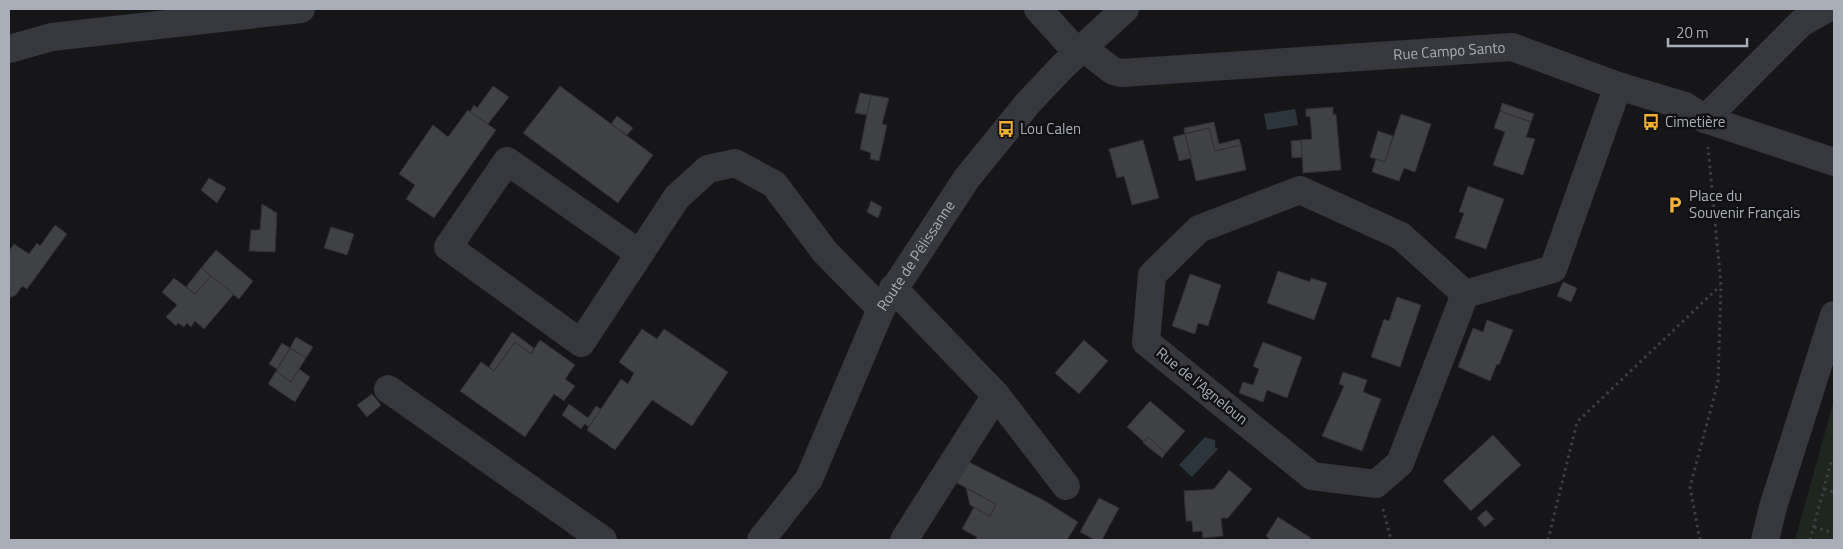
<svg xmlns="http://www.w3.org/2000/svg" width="1843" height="549" font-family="'Titillium Web',sans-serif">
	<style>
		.green { fill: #1e261f }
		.water { fill: #2c353c }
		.building { fill: #404145; stroke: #303034 }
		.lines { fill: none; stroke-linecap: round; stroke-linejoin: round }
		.path { stroke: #3d3f44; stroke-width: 3; stroke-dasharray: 2.5 4; stroke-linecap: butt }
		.minor { stroke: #37383d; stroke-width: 28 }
		.labels { text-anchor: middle; stroke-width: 5; stroke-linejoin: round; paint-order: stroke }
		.street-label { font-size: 15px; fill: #a8adb8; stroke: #111113 }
		.poi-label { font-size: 15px; fill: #a8adb8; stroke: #111113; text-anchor: start }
	</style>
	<rect width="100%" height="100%" fill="#161618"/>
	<polygon class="green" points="1834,400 1834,540 1795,540"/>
	<g class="water">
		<polygon points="1295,109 1298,125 1267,130 1264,114"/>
		<polygon points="1205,437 1215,440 1215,447 1218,449 1192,477 1179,465"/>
	</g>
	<g class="building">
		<polygon points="493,86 509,97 488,124 470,112 474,105 477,108"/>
		<polygon points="560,86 653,155 618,203 523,133"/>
		<polygon points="860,93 871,95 867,115 855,113"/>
		<polygon points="871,95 889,98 882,124 887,125 879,161 870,159 871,153 860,149"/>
		<polygon points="1502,103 1534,114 1531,122 1500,111"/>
		<polygon points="1333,107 1333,115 1336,114 1341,170 1303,173 1301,140 1312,139 1310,116 1306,117 1306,109"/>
		<polygon points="468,110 496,130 434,218 406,199 415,185 399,174 433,125 448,137"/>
		<polygon points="1500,111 1531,122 1526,137 1535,139 1523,175 1493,165 1505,132 1494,128"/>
		<polygon points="1401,114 1431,124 1415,172 1404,168 1399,181 1372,172 1376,159 1385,162"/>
		<polygon points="617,116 633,128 627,135 611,124"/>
		<polygon points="1214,122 1219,144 1239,139 1241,145 1215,151 1209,128 1185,134 1184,128"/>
		<polygon points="1209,128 1215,151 1241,145 1246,170 1196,181 1185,134"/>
		<polygon points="1378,131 1393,136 1385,162 1370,157"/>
		<polygon points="1185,134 1191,158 1179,161 1173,137"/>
		<polygon points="1143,140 1159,198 1132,205 1124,176 1117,178 1109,149"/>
		<polygon points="1301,140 1302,157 1292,158 1291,141"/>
		<polygon points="209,178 226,188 217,203 201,190"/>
		<polygon points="1468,186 1504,199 1486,249 1455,238 1464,213 1459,212"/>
		<polygon points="871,201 882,207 878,218 867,212"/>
		<polygon points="262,204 277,213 275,252 249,251 251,230 260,230"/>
		<polygon points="55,225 67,234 27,289 22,286 16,295 9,298 9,251 14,244 29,254 37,243 40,246"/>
		<polygon points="331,227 354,234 347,255 324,248"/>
		<polygon points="216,250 253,281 239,299 201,268"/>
		<polygon points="201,268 211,276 195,294 186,287"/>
		<polygon points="1278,271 1310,282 1311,278 1327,283 1314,320 1267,303"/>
		<polygon points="1190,274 1221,285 1208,326 1198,323 1195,334 1172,326"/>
		<polygon points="211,276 234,294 204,329 195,321 191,327 187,323 184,327 178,323 176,326 166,317 177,305 162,292 174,278 195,294"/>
		<polygon points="1563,282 1577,288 1571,302 1557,296"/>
		<polygon points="1397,297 1421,305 1400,367 1371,357 1384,319 1389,321"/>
		<polygon points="1487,320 1513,330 1499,365 1497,364 1490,381 1458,367 1473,328 1483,332"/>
		<polygon points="642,329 657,339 664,329 728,372 692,426 652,400 615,450 587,430 621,379 628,384 634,373 619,362"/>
		<polygon points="512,332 534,348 531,354 515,342 494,371 489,367"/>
		<polygon points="296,337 313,347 306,358 290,348"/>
		<polygon points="540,340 575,365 565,379 575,386 564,401 554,394 525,437 460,391 481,362 494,371 515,342 531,354"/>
		<polygon points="1084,340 1108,361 1079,394 1055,373"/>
		<polygon points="1263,342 1302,357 1287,398 1267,390 1263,402 1239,393 1243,382 1253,385 1259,369 1253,366"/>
		<polygon points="282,343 290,348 277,369 269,364"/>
		<polygon points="290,348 306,358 291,382 276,371"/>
		<polygon points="299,369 310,377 295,402 268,384 276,371 291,382"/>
		<polygon points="1343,372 1367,380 1363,392 1381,399 1362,451 1322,436 1344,386 1339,384"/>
		<polygon points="372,394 381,405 367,417 357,405"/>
		<polygon points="1150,401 1185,431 1166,453 1148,437 1144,442 1127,427"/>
		<polygon points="569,404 588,418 596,406 601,409 589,427 585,424 581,429 562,415"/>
		<polygon points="1493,435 1521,465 1471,511 1443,481"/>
		<polygon points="1148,437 1166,453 1162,458 1143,443"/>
		<polygon points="969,462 1045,501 1078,522 1067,540 975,540 977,537 962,529 974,507 990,516 996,504 957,483"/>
		<polygon points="1229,470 1252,489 1228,518 1221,518 1223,536 1203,538 1202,531 1193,532 1192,521 1186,521 1184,491 1214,489"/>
		<polygon points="966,488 996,504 990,516 970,505"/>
		<polygon points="1099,498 1119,508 1102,540 1095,540 1080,532"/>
		<polygon points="1486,510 1494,519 1485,527 1477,518"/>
		<polygon points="1278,517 1311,538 1309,540 1268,540 1269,538 1266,536"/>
	</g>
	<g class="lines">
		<g class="path">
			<polyline points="1824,489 1834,492"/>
			<polyline points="1383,509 1391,540"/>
			<polyline points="1814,527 1834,533"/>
			<polyline points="1548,540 1577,422 1720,286"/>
			<polyline points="1700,540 1690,487 1718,382 1721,285 1708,147"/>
			<polyline points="1810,540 1831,462 1834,462"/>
		</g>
		<g class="minor">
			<polyline points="1038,9 1078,53"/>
			<path id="s1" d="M1083,48L1113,71L1121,73L1512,47L1618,86L1685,106L1705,119L1801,23L1826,9"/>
			<polyline points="9,49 52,37 301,9"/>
			<polyline points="1705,119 1834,162"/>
			<polygon points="1300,190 1401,236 1465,294 1400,463 1376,484 1312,476 1146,342 1152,275 1199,229"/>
			<polyline points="640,254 507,161 448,247 581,343 677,197 708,169 735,163 774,184 825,252 881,309"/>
			<polyline points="893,288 996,395 904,540"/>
			<polyline points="1465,294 1553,269 1618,86"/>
			<polyline points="388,389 603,540"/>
			<polyline points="996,395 1066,486"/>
			<path id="s2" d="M761,540L809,479L881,309L967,178L1028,103L1063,66L1125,9"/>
			<polyline points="1765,540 1773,507 1834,315"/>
		</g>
	</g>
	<defs>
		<g id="bus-bare" transform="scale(1.35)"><path d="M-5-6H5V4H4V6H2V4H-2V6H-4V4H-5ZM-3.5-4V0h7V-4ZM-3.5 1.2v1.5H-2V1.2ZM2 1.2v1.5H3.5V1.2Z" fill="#f2b134" stroke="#111113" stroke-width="2.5" paint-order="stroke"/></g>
		<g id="parking-bare" transform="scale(1.35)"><path d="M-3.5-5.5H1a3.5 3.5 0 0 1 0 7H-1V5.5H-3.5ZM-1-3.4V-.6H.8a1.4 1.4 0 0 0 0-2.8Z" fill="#f2b134" stroke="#111113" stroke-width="2.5" paint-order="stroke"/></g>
	</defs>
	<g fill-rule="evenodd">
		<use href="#bus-bare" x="1651" y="122"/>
		<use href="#bus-bare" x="1006" y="129"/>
		<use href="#parking-bare" x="1675" y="205"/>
	</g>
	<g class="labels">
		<g class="street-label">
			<text dy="5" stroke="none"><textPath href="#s1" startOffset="375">Rue Campo Santo</textPath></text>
			<text dy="5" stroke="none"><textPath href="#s2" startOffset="326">Route de Pélissanne</textPath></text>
			<text transform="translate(1202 386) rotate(39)" y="5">Rue de l'Agneloun</text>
		</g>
		<g class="poi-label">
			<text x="1665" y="127">Cimetière</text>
			<text x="1020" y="134">Lou Calen</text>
			<text x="1689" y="201">Place du<tspan x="1689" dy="17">Souvenir Français</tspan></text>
		</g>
	</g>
	<rect width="1843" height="549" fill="none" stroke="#a8adb8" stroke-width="20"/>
	<path d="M1668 38v8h79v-8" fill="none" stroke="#a8adb8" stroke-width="2.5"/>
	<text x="1676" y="38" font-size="15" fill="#a8adb8" stroke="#111113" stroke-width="4" paint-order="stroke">20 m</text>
</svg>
